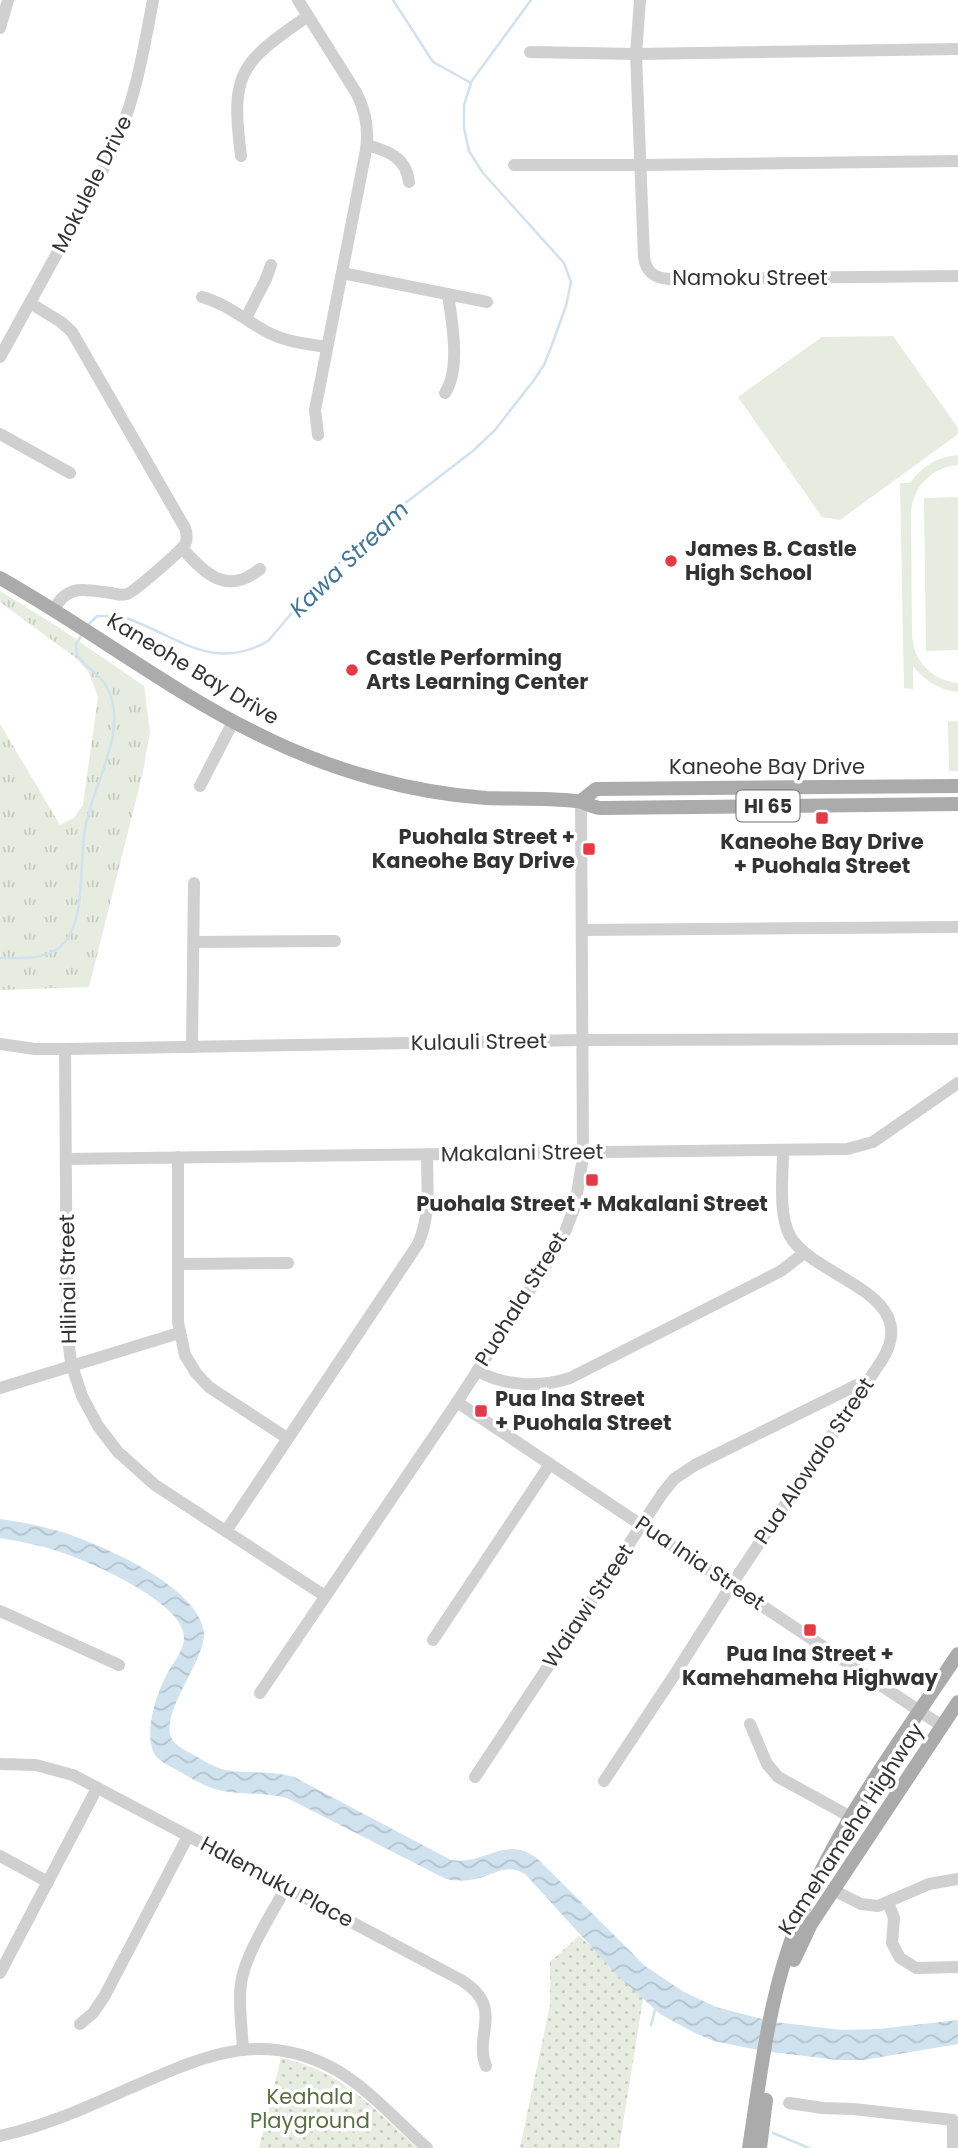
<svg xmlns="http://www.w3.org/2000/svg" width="958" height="2148" font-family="Poppins,sans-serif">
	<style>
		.grass { fill: url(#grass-tufts) }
		.park { fill: url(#park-dots) }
		.garden { fill: #e6ecdf }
		.water { fill: url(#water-waves) }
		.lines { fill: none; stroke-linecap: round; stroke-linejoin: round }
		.stream { stroke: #cfe2ee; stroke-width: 2.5 }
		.minor { stroke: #d0d0d0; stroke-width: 12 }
		.major { stroke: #ababab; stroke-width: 14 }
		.poi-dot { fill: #e63946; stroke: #fff; stroke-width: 2.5 }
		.labels { text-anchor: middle; stroke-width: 7; stroke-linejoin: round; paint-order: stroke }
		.shield { fill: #fff; stroke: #707070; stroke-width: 2 }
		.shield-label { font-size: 19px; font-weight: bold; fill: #333 }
		.street-label { font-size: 21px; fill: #333; stroke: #fff }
		.poi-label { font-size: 21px; font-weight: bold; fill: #333; stroke: #fff; text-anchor: start }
		.park-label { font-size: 21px; fill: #56703f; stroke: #fff }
		.water-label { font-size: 23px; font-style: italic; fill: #3f7597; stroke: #fff }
	</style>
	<defs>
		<pattern id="grass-tufts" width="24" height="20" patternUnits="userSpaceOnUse" patternTransform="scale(1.75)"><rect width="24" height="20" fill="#e6ecdf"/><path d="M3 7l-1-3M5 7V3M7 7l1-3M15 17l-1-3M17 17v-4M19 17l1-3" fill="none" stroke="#c6cbc0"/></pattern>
		<pattern id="park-dots" width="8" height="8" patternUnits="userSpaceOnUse" patternTransform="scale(1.75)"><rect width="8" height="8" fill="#e6ecdf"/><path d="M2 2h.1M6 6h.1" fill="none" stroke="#c6cbc0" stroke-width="1.8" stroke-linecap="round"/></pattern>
		<pattern id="water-waves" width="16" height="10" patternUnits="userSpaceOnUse" patternTransform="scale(1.75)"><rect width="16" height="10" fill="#cfe2ee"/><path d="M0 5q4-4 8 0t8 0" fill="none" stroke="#b2c2cd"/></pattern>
	</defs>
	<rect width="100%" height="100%" fill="#fff"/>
	<polygon class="grass" points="0,591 58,627 144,686 150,732 143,772 89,987 0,990 0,724 60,825 74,818 83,805 98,697 89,673 76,658 0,602"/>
	<g class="park">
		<polygon points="579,1936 644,1993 619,2148 520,2148 550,2005 550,1962"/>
		<path d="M281,2058C339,2069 376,2110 417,2148H259Z"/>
	</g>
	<g class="garden">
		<polygon points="893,336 958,428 958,434 840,520 822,517 738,397 822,337"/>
		<path d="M958,455V465C932,467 914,486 911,511L912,634C913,661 931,680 958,683V692C939,690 925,681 913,666V689L904,688L900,483H910C922,466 937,457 958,455Z"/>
		<polygon points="958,497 958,650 926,651 924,498"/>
		<polygon points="948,721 958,721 958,771 949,771"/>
	</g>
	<path class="water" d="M0,1519C21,1522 42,1526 62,1532C102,1545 200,1587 204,1633C206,1661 154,1719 174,1742C179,1747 186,1751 192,1754C203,1760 213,1767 225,1770C248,1774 271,1770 294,1777L451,1860C486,1866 506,1832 540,1861L645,1966L684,1992L716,2007L774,2022L842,2030L879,2029L958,2020V2044L863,2060H838L763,2051L714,2041L695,2033L660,2014L617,1975L526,1875C508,1862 495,1874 476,1879C466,1881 456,1881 446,1879L287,1798C266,1792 244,1795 223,1791C206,1788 191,1778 175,1769C168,1765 158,1761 154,1753C144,1733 156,1695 166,1676C172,1664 184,1651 184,1638C186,1603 87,1560 57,1551C39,1545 19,1541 0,1538Z"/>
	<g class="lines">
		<g class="stream">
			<polyline points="471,82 531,0"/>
			<path d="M88,625L97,616C108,616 119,615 129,619C179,638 215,672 268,641L308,594L351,551L395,511L474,450L495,430L534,380L544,365L550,350L566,306L571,282L564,263L483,173L469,151L464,128V105L471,83L433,62L393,0"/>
			<path d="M0,958C23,958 48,961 65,942C86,918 79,861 85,829C91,791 121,743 113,705C107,674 92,676 77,655L76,644L83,633"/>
			<polyline points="651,2025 656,2006"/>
			<polyline points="773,2133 809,2148"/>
		</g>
		<g class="minor">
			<path d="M298,0L357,94C366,112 369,130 366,150L315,410L318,435"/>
			<path d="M640,0L636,54L644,257C646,272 654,278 669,279L958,276"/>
			<polyline points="0,28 8,0"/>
			<polyline points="530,52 636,54 958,49"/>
			<path d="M367,145C388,151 406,157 409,182"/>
			<path d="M241,156C230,72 240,63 308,16"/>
			<polyline points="514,165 640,165 958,161"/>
			<polyline points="342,273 487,302"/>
			<path d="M202,297C228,304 246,321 269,333C287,342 308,344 327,347"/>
			<path d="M30,303L61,322L72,332L185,528C187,534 188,539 185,544C182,550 134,592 127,594C122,596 116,594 111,593C85,590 69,583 54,609"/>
			<polyline points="246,318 266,279 271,265"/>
			<path d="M0,357L110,157C134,106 143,55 153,0"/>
			<path d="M445,393C461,369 452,322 448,294"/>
			<polyline points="0,434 70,473"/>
			<path d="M182,548C205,574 227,596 260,569"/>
			<polyline points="200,786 233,722"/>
			<polyline points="582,930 958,927"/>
			<polyline points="194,942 335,941"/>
			<polyline points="0,1044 35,1049 65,1049 586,1040 958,1039"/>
			<polyline points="192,1047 194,883"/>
			<polyline points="65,1049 67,1329 71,1363 82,1396 98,1426 118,1452 155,1485 325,1596"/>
			<polyline points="178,1157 178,1322 185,1355 196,1373 209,1387 287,1438"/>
			<polyline points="66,1159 847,1149 873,1142 958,1083"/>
			<polyline points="178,1264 288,1263"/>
			<path d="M477,1371C505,1386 539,1388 570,1378L781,1271L804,1253"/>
			<polyline points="0,1388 179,1333"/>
			<polyline points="457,1402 942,1726"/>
			<path d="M226,1531L418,1244C431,1215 427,1185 427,1154"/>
			<polyline points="0,1611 119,1665"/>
			<polyline points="433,1640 550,1464"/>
			<polyline points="260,1693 457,1402 552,1256 565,1232 575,1206 583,1157 581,801"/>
			<polyline points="750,1724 767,1764 778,1777 851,1817"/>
			<path d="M0,1764L36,1765L73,1775L461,1980C506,2008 473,2034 486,2066"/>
			<polyline points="475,1777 662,1494 674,1479 695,1465 869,1379"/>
			<path d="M604,1781L675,1674L732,1584L882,1360C924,1293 813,1278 790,1236C778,1214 783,1175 783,1150"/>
			<polyline points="0,1856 48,1882"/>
			<polyline points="833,1890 861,1904 878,1906 929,1884 958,1879"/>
			<polyline points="888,1902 894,1918 892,1943 900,1958 916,1968 958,1967"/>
			<polyline points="0,1973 97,1788"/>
			<polyline points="80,2024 93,2013 104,1997 188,1836"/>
			<path d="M243,2050C242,2028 238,2004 241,1983C245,1954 272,1914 286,1887"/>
			<polyline points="789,2103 823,2108 853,2109 953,2120 953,2148"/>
			<path d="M0,2136C46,2126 87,2107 130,2088C202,2057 262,2027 338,2071C371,2091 398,2122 427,2148"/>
		</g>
		<g class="major">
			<path d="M0,578C91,629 173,694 268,739C335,771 412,793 486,798C516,799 547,798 576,801C585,801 592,808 601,808L958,804"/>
			<polyline points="581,801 596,789 958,786"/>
			<polyline points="794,1960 811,1924 958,1702"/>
			<path d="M749,2148C760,2080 767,2010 790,1944C827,1838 896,1747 958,1654"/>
			<polyline points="760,2148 766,2100"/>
		</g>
	</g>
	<g class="poi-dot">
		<circle cx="671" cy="561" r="7"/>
		<circle cx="352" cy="670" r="7"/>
		<rect x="815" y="811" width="14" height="14" rx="3.5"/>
		<rect x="582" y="842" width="14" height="14" rx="3.5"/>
		<rect x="585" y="1173" width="14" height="14" rx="3.5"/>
		<rect x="474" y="1404" width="14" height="14" rx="3.5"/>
		<rect x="803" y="1623" width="14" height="14" rx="3.5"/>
	</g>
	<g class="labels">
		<rect class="shield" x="736.5" y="790.5" width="63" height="31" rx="5"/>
		<g class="shield-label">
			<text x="768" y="813">HI 65</text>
		</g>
		<g class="street-label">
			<text transform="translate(92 184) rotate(-63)" y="7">Mokulele Drive</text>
			<text x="750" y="285">Namoku Street</text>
			<text transform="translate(193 669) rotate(31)" y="7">Kaneohe Bay Drive</text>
			<text x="767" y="774">Kaneohe Bay Drive</text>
			<text transform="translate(479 1042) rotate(-1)" y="7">Kulauli Street</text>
			<text transform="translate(522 1153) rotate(-1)" y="7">Makalani Street</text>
			<text transform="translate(68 1279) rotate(-91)" y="7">Hilinai Street</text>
			<text transform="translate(521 1299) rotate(-58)" y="7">Puohala Street</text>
			<text transform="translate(814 1461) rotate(-56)" y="7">Pua Alowalo Street</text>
			<text transform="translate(700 1563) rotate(34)" y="7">Pua Inia Street</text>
			<text transform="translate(588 1606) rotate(-56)" y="7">Waiawi Street</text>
			<text transform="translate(851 1829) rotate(-57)" y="7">Kamehameha Highway</text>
			<text transform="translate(277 1882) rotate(28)" y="7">Halemuku Place</text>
		</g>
		<g class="poi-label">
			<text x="685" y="556">James B. Castle<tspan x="685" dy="24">High School</tspan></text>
			<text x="366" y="665">Castle Performing<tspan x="366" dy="24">Arts Learning Center</tspan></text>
			<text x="575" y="844" text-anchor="end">Puohala Street +<tspan x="575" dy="24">Kaneohe Bay Drive</tspan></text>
			<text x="822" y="849" text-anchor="middle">Kaneohe Bay Drive<tspan x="822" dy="24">+ Puohala Street</tspan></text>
			<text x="592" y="1211" text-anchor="middle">Puohala Street + Makalani Street</text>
			<text x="495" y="1406">Pua Ina Street<tspan x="495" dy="24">+ Puohala Street</tspan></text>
			<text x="810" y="1661" text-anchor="middle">Pua Ina Street +<tspan x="810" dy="24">Kamehameha Highway</tspan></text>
		</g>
		<g class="park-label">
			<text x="310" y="2104">Keahala<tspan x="310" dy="24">Playground</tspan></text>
		</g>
		<g class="water-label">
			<text transform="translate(349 559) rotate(-44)" y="8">Kawa Stream</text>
		</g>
	</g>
</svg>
